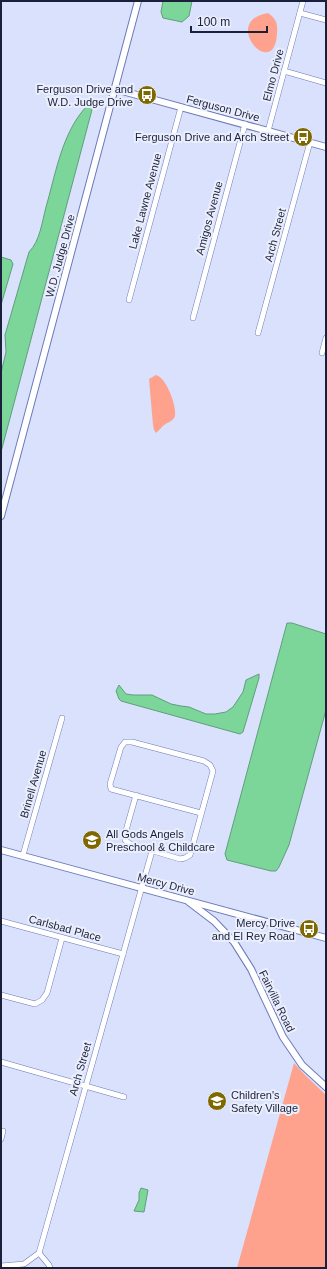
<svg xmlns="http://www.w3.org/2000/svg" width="327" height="1269" font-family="Helvetica,sans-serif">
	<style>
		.green { fill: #fea28e }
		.water { fill: #7cd599; stroke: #5f9f7c }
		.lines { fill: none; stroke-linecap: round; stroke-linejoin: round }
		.minor-casing { stroke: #6b7ab9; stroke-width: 6 }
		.tertiary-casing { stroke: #6b7ab9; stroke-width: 8 }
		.minor { stroke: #fff; stroke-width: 5 }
		.tertiary { stroke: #fff; stroke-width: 6 }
		.labels { text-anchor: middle; stroke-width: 4; stroke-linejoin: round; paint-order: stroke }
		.street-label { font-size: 11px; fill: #1b203a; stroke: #ebeffd }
		.poi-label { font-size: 11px; fill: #1b203a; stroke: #ebeffd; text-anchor: end }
	</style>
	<rect width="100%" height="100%" fill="#d9e1fd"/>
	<g class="green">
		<path d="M268,13C276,19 278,23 277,33C275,83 219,21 268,13Z"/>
		<path d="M156,375C166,377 177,406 175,416C173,422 167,422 163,426C161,428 159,430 156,433L154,430L153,425L149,379Z"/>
		<polygon points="294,1063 305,1075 326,1095 326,1268 237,1268"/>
	</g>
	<g class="water">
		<polygon points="163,1 192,1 189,16 182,22 163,18 161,12"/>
		<path d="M91,101L93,106L1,452V373L6,352L5,335L29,252C40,241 42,222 46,207C55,176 61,139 81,113C84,109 88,105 91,101Z"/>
		<polygon points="1,257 11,260 13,264 1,305"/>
		<polygon points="287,623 292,623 326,634 326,710 289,845 279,867 276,871 271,871 227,860 225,854"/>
		<polygon points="259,674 259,678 243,732 240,734 121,701 119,699 116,691 119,685 126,694 133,695 152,695 171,704 181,706 189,707 206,714 215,714 226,712 233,707 243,692 246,680"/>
		<polygon points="141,1188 148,1190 144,1212 134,1211 139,1200 139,1193"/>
	</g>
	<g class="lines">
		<g class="minor-casing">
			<g id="minor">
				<polyline points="300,13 326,20"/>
				<polyline points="284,71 326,83"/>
				<polyline points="268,131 303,1"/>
				<polyline points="129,300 181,107"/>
				<polyline points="193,318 245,124"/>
				<polyline points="258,333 310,142"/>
				<polyline points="322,353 326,338"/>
				<polyline points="136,795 125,834 125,840 130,844 180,859 185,858 190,855 213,771 210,765 204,761 132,742 125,742 121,747 110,784 111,789 201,813"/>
				<polyline points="23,855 62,718"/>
				<polyline points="1,921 123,954"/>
				<polyline points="1,995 35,1004 42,1000 47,993 62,938"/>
				<polyline points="1,1062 124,1097"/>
				<polyline points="1,1139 3,1131"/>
				<polyline points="39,1253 49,1265 50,1268"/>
				<polyline points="1,1266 24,1264 39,1253 152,851"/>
			</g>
		</g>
		<g class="tertiary-casing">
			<g id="tertiary">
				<polyline points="115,89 326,147"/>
				<polyline points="1,516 138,1"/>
				<polyline points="1,850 326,938"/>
				<polyline points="189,902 214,921 234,942 251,969 283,1037 302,1065 326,1087"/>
			</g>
		</g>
		<use href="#minor" class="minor"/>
		<use href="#tertiary" class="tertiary"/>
	</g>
	<defs>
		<g id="bus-disc" transform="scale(1)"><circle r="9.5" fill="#7f6800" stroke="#ebeffd"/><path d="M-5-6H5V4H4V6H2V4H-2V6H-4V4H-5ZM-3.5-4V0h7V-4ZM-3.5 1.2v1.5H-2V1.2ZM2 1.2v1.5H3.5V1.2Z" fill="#fff"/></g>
		<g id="school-disc" transform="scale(1)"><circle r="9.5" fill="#7f6800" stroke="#ebeffd"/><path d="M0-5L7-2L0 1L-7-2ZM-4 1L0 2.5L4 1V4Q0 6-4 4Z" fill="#fff"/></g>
	</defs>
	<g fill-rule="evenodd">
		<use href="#bus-disc" x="147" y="95"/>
		<use href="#bus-disc" x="303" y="137"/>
		<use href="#school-disc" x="92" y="840"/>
		<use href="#bus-disc" x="309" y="929"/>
		<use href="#school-disc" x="217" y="1101"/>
	</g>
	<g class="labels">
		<g class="street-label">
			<text transform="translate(273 75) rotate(-75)" y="4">Elmo Drive</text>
			<text transform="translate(223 108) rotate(15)" y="4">Ferguson Drive</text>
			<text transform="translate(145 201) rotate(-75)" y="4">Lake Lawne Avenue</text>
			<text transform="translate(209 218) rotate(-75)" y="4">Amigos Avenue</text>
			<text transform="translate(275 235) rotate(-75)" y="4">Arch Street</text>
			<text transform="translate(60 256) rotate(-75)" y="4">W.D. Judge Drive</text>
			<text transform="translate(33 784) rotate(-74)" y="4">Brinell Avenue</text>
			<text transform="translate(166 884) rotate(15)" y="4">Mercy Drive</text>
			<text transform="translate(65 928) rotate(15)" y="4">Carlsbad Place</text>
			<text transform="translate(277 1001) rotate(64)" y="4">Fairvilla Road</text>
			<text transform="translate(80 1069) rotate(-74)" y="4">Arch Street</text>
		</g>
		<g class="poi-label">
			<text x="133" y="93">Ferguson Drive and<tspan x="133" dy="13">W.D. Judge Drive</tspan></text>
			<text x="289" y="141">Ferguson Drive and Arch Street</text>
			<text x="106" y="838" text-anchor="start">All Gods Angels<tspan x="106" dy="13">Preschool &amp; Childcare</tspan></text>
			<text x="295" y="927">Mercy Drive<tspan x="295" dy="13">and El Rey Road</tspan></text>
			<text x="231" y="1099" text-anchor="start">Children's<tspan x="231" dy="13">Safety Village</tspan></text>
		</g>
	</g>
	<rect width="327" height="1269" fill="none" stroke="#1b203a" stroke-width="4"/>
	<path d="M191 26v6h76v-6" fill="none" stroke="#1b203a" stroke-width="2"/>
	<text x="197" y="26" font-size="12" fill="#1b203a" stroke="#ebeffd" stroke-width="3" paint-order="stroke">100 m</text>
</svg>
